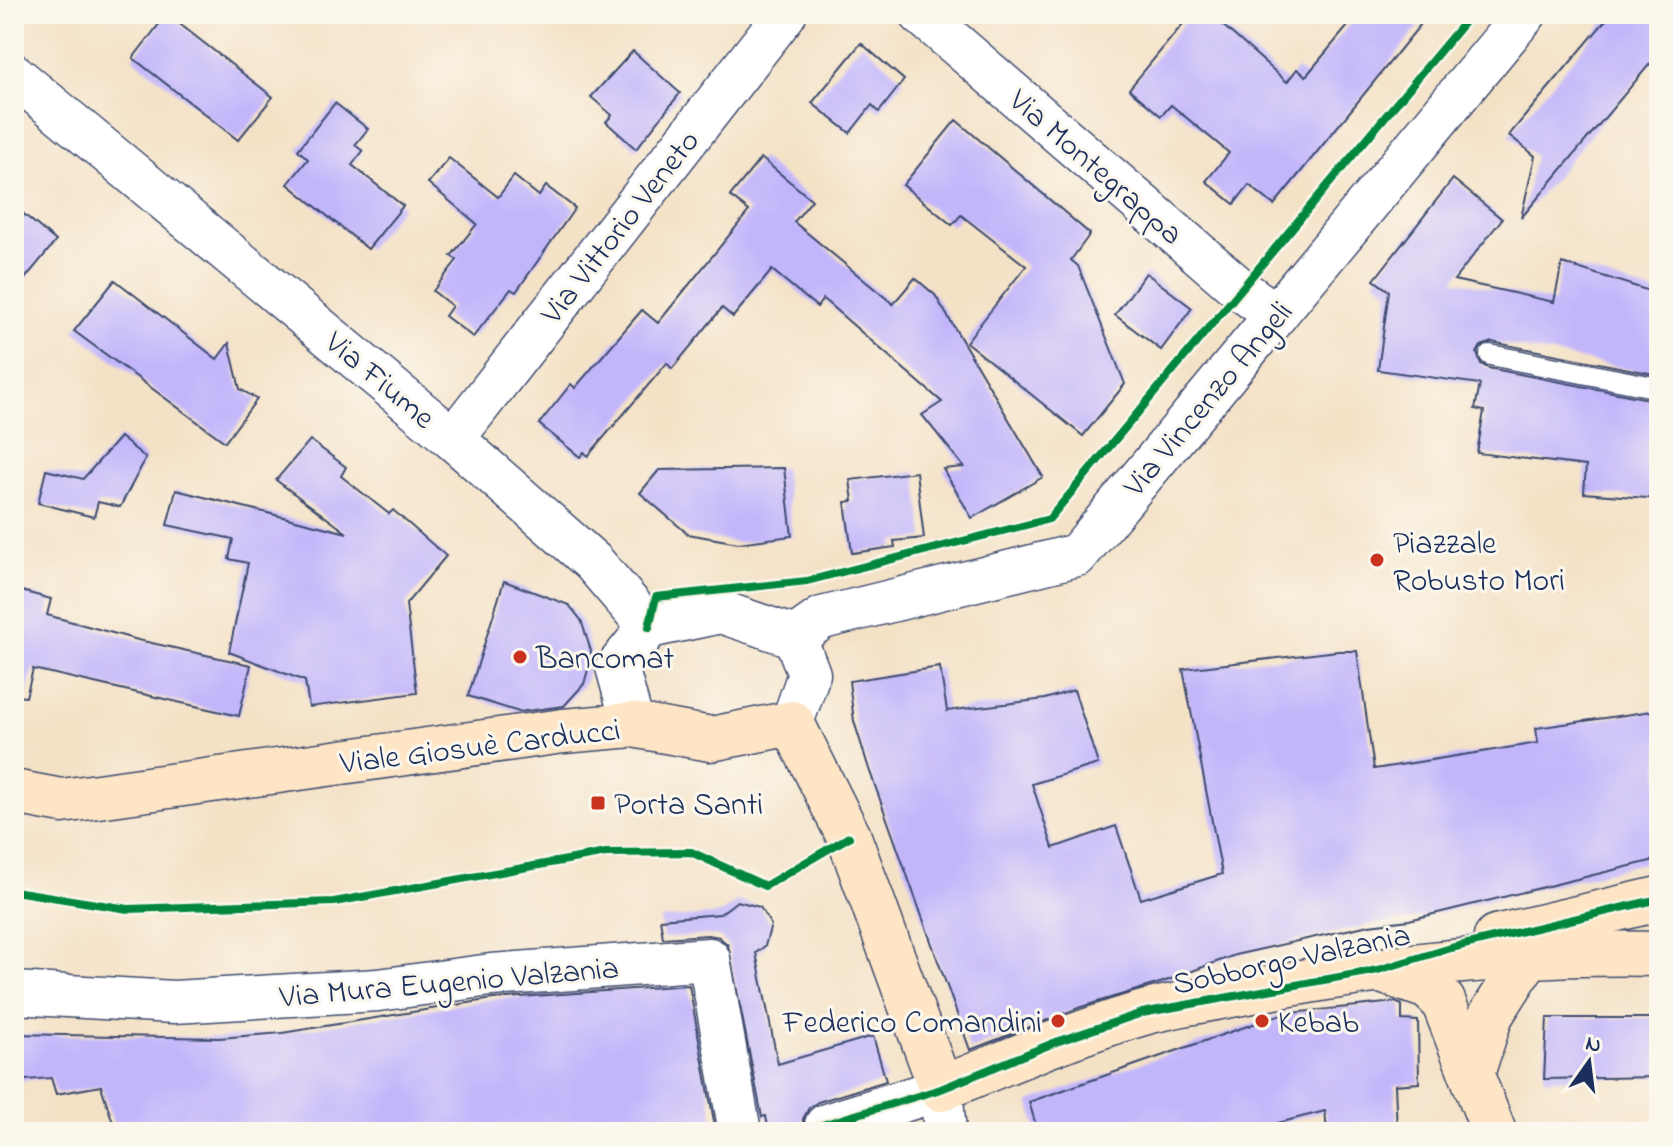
<svg xmlns="http://www.w3.org/2000/svg" width="1673" height="1146" font-family="'Indie Flower',sans-serif">
	<style>
		.building { fill: #c2b6fb }
		.lines { fill: none; stroke-linecap: round; stroke-linejoin: round }
		.lane-casing { stroke: #3c4a6e; stroke-width: 23 }
		.street-casing { stroke: #3c4a6e; stroke-width: 45 }
		.secondary-casing { stroke: #3c4a6e; stroke-width: 47 }
		.lane { stroke: #fff; stroke-width: 20 }
		.street { stroke: #fff; stroke-width: 42 }
		.secondary { stroke: #fde5c5; stroke-width: 44 }
		.cycleway-casing { stroke: #fbf7ec; stroke-width: 13 }
		.cycleway { stroke: #00873e; stroke-width: 8 }
		.poi-dot { fill: #c8321e; stroke: #fbf7ec; stroke-width: 3 }
		.labels { text-anchor: middle; stroke-width: 6; stroke-linejoin: round; paint-order: stroke }
		.street-label { font-size: 32px; fill: #1b2f5e; stroke: #fbf7ec }
		.poi-label { font-size: 32px; fill: #1b2f5e; stroke: #fbf7ec; text-anchor: start }
	</style>
	<rect width="100%" height="100%" fill="#fbf7ec"/>
	<filter id="ink" filterUnits="userSpaceOnUse"><feTurbulence type="fractalNoise" baseFrequency=".0125" numOctaves="2"/><feDisplacementMap in="SourceGraphic" scale="16" xChannelSelector="R" yChannelSelector="G"/><feConvolveMatrix kernelMatrix="1 2 1 2 8 2 1 2 1" color-interpolation-filters="sRGB"/></filter>
	<filter id="wash" filterUnits="userSpaceOnUse"><feTurbulence type="fractalNoise" baseFrequency=".006" numOctaves="4" result="noise"/><feDisplacementMap in="SourceGraphic" scale="32" xChannelSelector="R" yChannelSelector="G"/><feGaussianBlur stdDeviation="1.8" result="paint"/><feColorMatrix in="noise" values="0 0 0 0 0 0 0 0 0 0 0 0 0 0 0 0 0 1.4 0 .05"/><feComposite in="paint" operator="in"/></filter>
	<g filter="url(#wash)">
		<rect width="100%" height="100%" fill="#f4e2c7"/>
		<g id="blocks">
			<g class="building">
				<polygon points="167,14 273,97 238,140 133,58"/>
				<polygon points="1191,14 1210,14 1287,82 1297,69 1306,76 1358,14 1429,14 1274,205 1249,185 1234,204 1206,181 1229,153 1171,105 1161,116 1129,89"/>
				<polygon points="1611,14 1659,14 1659,53 1521,218 1535,156 1509,135"/>
				<polygon points="861,43 904,80 879,112 872,105 850,133 812,103"/>
				<polygon points="633,51 680,93 636,149 606,122 612,115 591,97"/>
				<polygon points="335,103 368,129 355,145 363,151 352,165 403,206 368,249 288,184 308,159 298,150"/>
				<polygon points="956,120 1090,234 1071,260 1078,266 1125,384 1083,436 966,342 1026,266 961,215 952,225 903,185"/>
				<polygon points="449,158 498,197 514,176 539,196 546,186 575,208 516,292 511,289 473,337 445,316 452,306 433,291 457,260 451,256 477,224 428,183"/>
				<polygon points="761,158 812,200 794,222 893,304 915,278 935,295 1043,477 972,518 943,469 964,467 922,415 942,402 823,299 817,307 772,270 733,317 722,308 672,369 667,363 588,456 584,452 580,457 539,424 571,384 575,388 642,310 658,323 749,211 730,196"/>
				<polygon points="1453,179 1502,219 1454,280 1554,302 1562,263 1659,294 1659,375 1492,342 1481,346 1477,353 1481,364 1488,368 1659,401 1659,499 1584,493 1586,466 1477,453 1484,411 1475,409 1480,384 1378,370 1389,291 1374,280"/>
				<polygon points="14,206 56,241 14,292"/>
				<polygon points="1146,273 1192,308 1161,350 1115,315"/>
				<polygon points="115,280 217,359 229,343 240,389 257,399 225,442 74,331"/>
				<polygon points="120,437 146,458 120,507 98,502 94,517 38,503 46,470 83,479"/>
				<polygon points="310,440 346,467 341,476 389,514 393,510 446,556 406,604 417,693 309,707 305,681 229,652 248,563 229,559 233,539 167,525 176,490 347,533 276,480"/>
				<polygon points="784,468 792,536 738,543 688,534 640,493 659,470"/>
				<polygon points="916,472 924,538 894,541 895,547 852,553 845,502 853,501 850,480"/>
				<polygon points="504,581 569,605 581,620 591,651 589,666 584,684 564,706 519,712 468,696"/>
				<polygon points="14,589 51,599 47,615 138,640 251,665 239,716 33,669 26,697 14,696"/>
				<polygon points="1338,651 1357,651 1374,769 1538,743 1536,728 1659,710 1659,859 1409,920 1369,925 1235,955 1163,982 1081,1007 970,1050 869,769 854,721 849,681 940,667 947,711 1045,699 1074,690 1098,764 1032,784 1053,848 1116,826 1141,899 1222,874 1183,669"/>
				<polygon points="737,901 760,907 771,925 765,946 756,953 778,1064 873,1036 886,1081 818,1102 809,1108 803,1119 803,1132 769,1132 766,1116 762,1117 728,945 719,937 708,935 663,938 660,919 720,914"/>
				<polygon points="689,985 716,1132 116,1132 101,1086 56,1094 51,1078 14,1081 14,1034 219,1038 282,1033 493,999"/>
				<polygon points="1395,1002 1402,1005 1402,1020 1418,1021 1419,1083 1395,1085 1397,1132 1327,1132 1325,1111 1243,1132 1038,1132 1029,1102 1282,1014"/>
				<polygon points="1547,1018 1659,1018 1659,1077 1544,1079"/>
			</g>
		</g>
	</g>
	<g filter="url(#ink)">
		<use href="#blocks" fill-opacity="0" stroke="#3c4a6e" stroke-width="2"/>
		<g class="lines">
			<g class="lane-casing">
				<polyline id="lane" points="1490,355 1659,388"/>
			</g>
			<g class="street-casing">
				<g id="street">
					<polyline points="921,14 1241,290 1276,315"/>
					<polyline points="14,75 453,439 593,562 649,627"/>
					<polyline points="453,439 785,14"/>
					<polyline points="649,627 721,612 795,637"/>
					<polyline points="795,637 822,618 1077,555 1525,14"/>
					<polyline points="792,723 809,674 795,637"/>
					<polyline points="633,725 617,667 649,627"/>
					<polyline points="14,993 174,1002 378,990 491,975 709,959 740,1132"/>
					<polyline points="826,1125 941,1089 945,1132"/>
				</g>
			</g>
			<g class="secondary-casing">
				<g id="secondary">
					<path d="M14,792L62,801L563,731L633,725L711,739L792,723L849,837L941,1089C1006,1062 1072,1034 1140,1014C1173,1004 1208,1000 1242,993C1378,966 1519,951 1659,954"/>
					<polyline points="1496,937 1659,899"/>
					<polyline points="1384,972 1428,987 1443,1001 1494,1132"/>
					<polyline points="1473,1071 1491,1015 1528,957"/>
				</g>
			</g>
			<use href="#lane" class="lane"/>
			<use href="#street" class="street"/>
			<use href="#secondary" class="secondary"/>
			<g class="cycleway-casing">
				<g id="cycleway">
					<polyline points="649,627 656,597 807,581 1049,519 1471,14"/>
					<polyline points="14,891 128,909 334,902 606,853 691,852 765,886 849,837"/>
					<polyline points="799,1132 941,1089 1056,1042 1142,1013 1378,970 1451,948 1659,899"/>
				</g>
			</g>
			<use href="#cycleway" class="cycleway"/>
		</g>
	</g>
	<g class="poi-dot">
		<circle cx="1377" cy="560" r="8"/>
		<circle cx="520" cy="657" r="8"/>
		<rect x="590" y="795" width="16" height="16" rx="4"/>
		<circle cx="1058" cy="1021" r="8"/>
		<circle cx="1262" cy="1021" r="8"/>
	</g>
	<g class="labels">
		<g class="street-label">
			<text transform="translate(1097 166) rotate(41)" y="11">Via Montegrappa</text>
			<text transform="translate(619 226) rotate(-52)" y="11">Via Vittorio Veneto</text>
			<text transform="translate(381 379) rotate(40)" y="11">Via Fiume</text>
			<text transform="translate(1207 398) rotate(-50)" y="11">Via Vincenzo Angeli</text>
			<text transform="translate(480 745) rotate(-7)" y="11">Viale Giosuè Carducci</text>
			<text transform="translate(1291 958) rotate(-12)" y="11">Sobborgo Valzania</text>
			<text transform="translate(449 981) rotate(-5)" y="11">Via Mura Eugenio Valzania</text>
		</g>
		<g class="poi-label">
			<text x="1393" y="553">Piazzale<tspan x="1393" dy="37">Robusto Mori</tspan></text>
			<text x="536" y="668">Bancomat</text>
			<text x="614" y="814">Porta Santi</text>
			<text x="1042" y="1032" text-anchor="end">Federico Comandini</text>
			<text x="1278" y="1032">Kebab</text>
		</g>
	</g>
	<rect width="1673" height="1146" fill="none" stroke="#fbf7ec" stroke-width="48"/>
	<g transform="translate(1589 1062) rotate(14)" stroke="#fbf7ec" stroke-width="6" paint-order="stroke">
	<path d="M0-6L14 30L0 20L-14 30Z" fill="#1b2f5e"/>
	<text y="-12" font-size="22" font-weight="bold" text-anchor="middle" fill="#1b2f5e">N</text>
	</g>
</svg>
